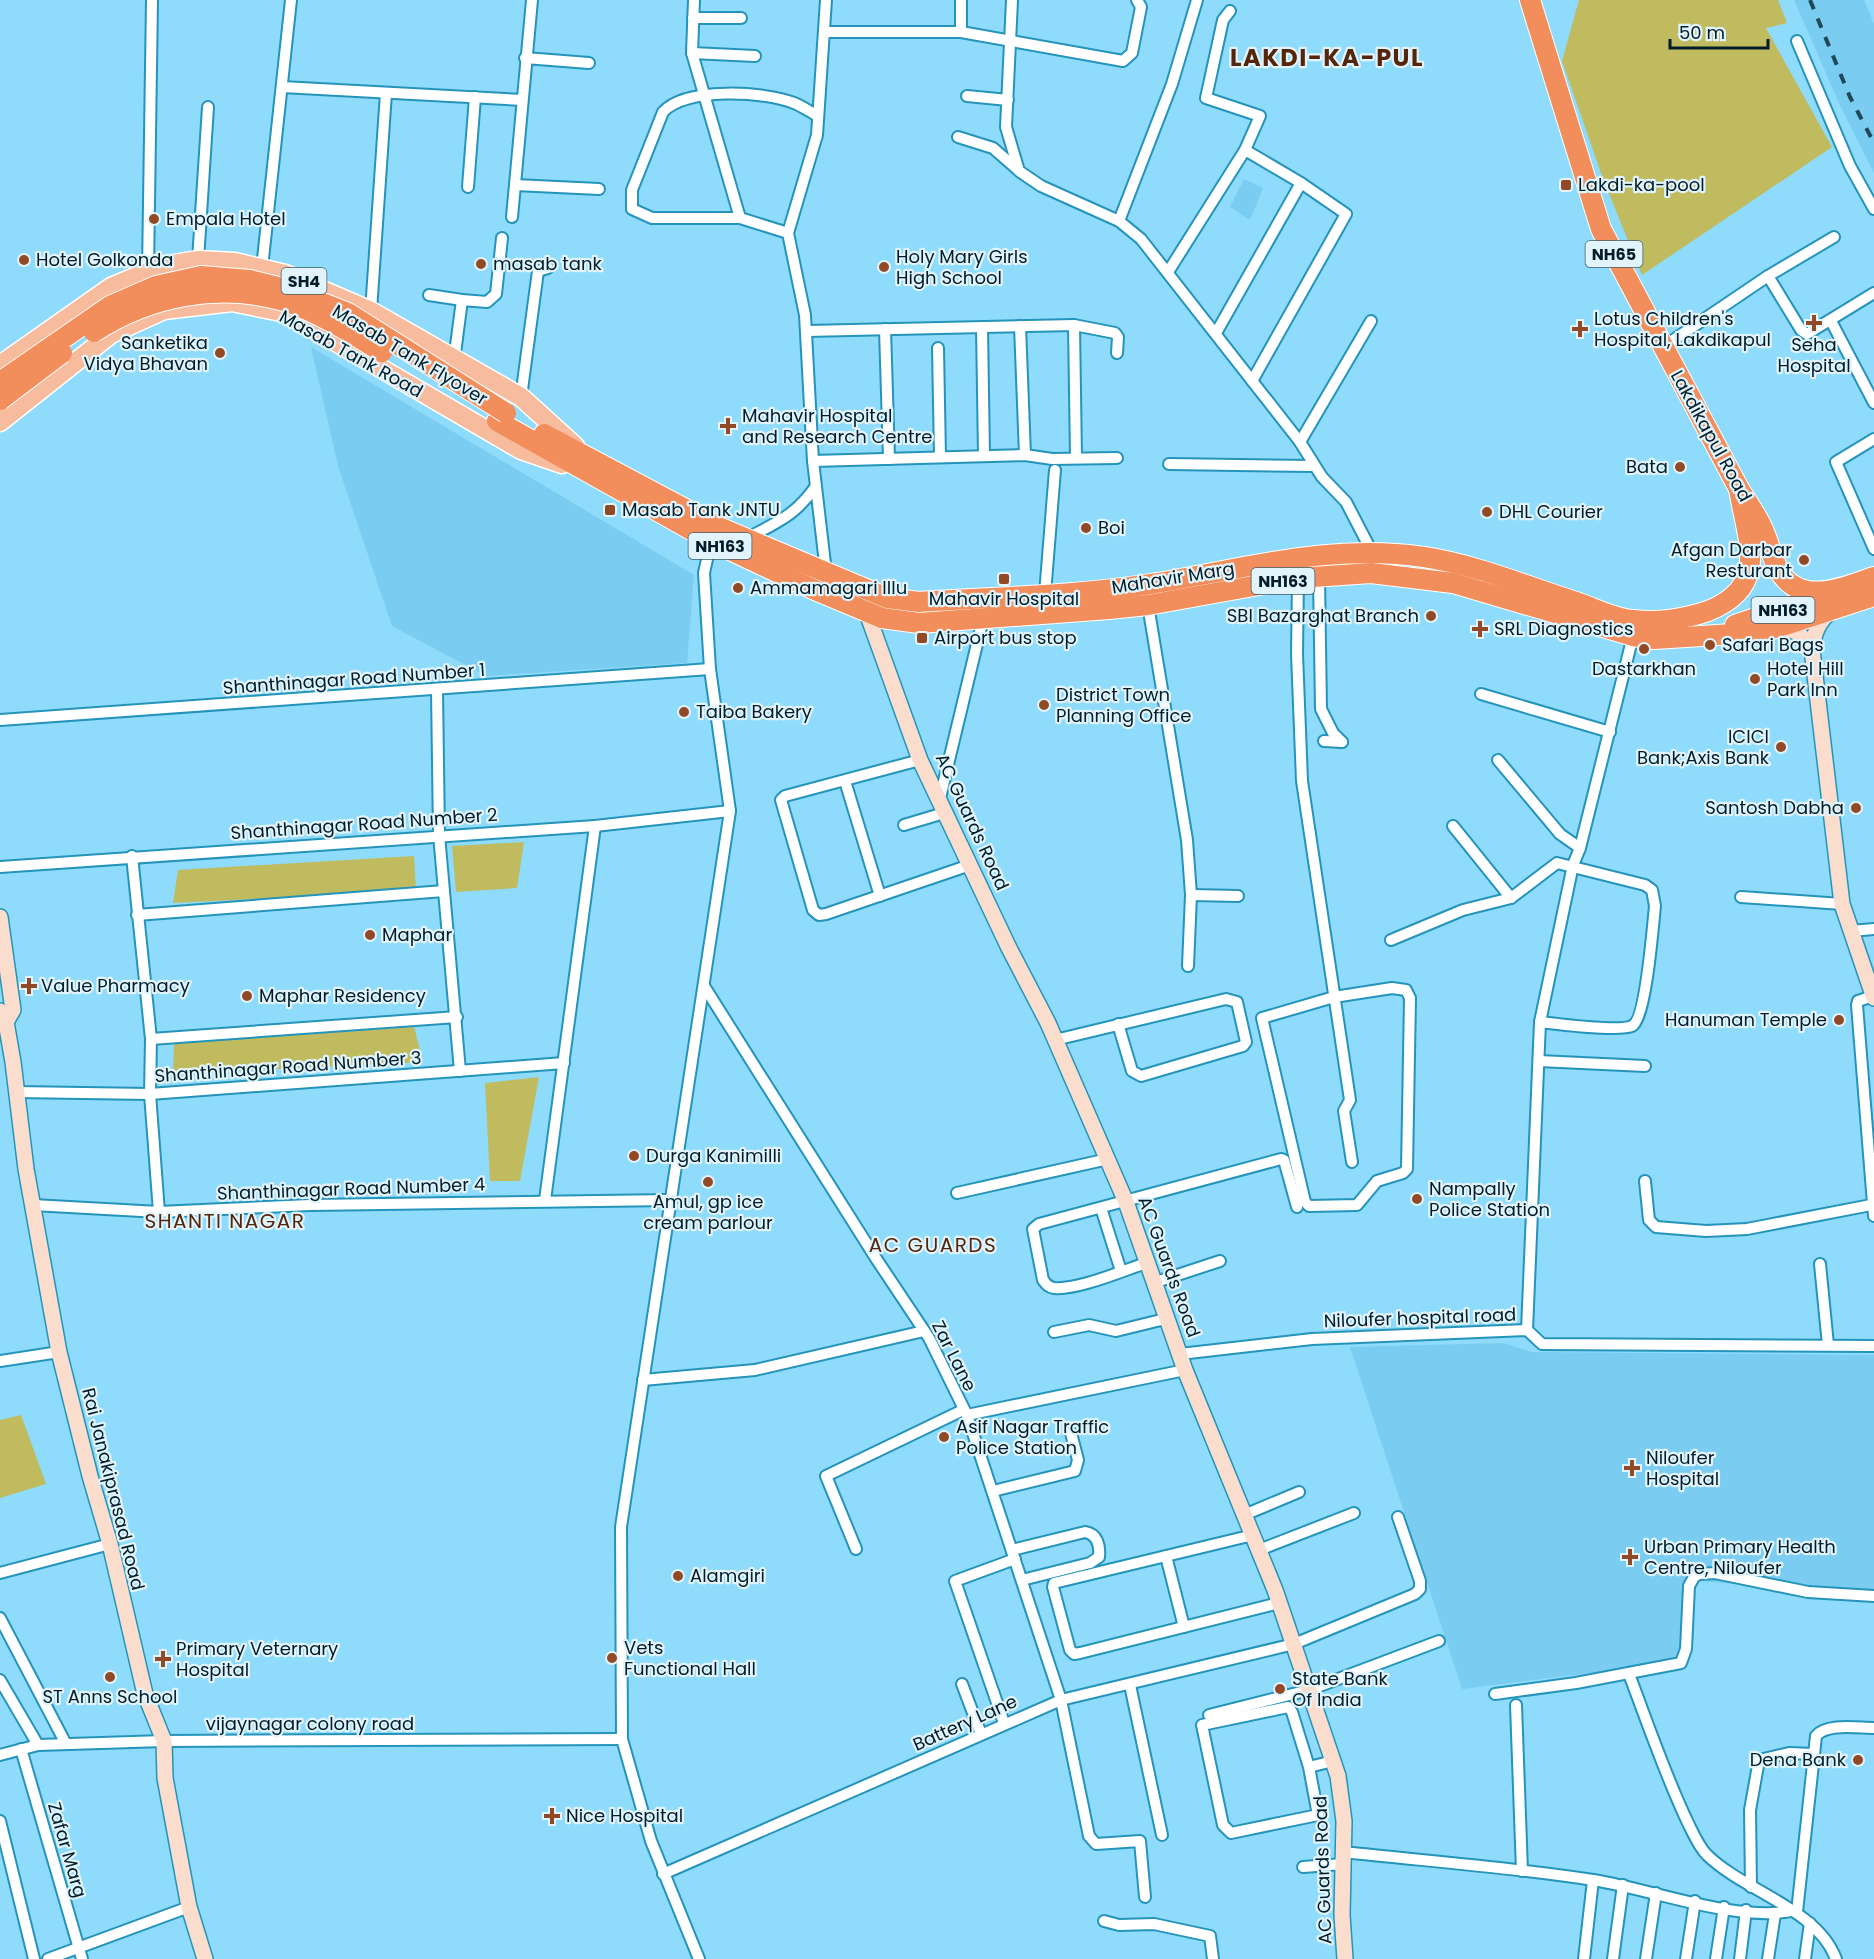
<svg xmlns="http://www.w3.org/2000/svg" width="1874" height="1959" font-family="Poppins,sans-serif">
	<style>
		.built { fill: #7acdf0 }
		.green { fill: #c0bb5f }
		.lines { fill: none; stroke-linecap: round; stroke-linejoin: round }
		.street-casing { stroke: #2594ba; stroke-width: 14 }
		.secondary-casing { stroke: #2594ba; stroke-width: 18 }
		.primary-casing { stroke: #fff; stroke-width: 21 }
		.highway-casing { stroke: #fff; stroke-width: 22 }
		.street { stroke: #fff; stroke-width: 10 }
		.secondary { stroke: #fbddce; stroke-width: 15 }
		.primary { stroke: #f7bb9d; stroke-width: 18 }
		.highway { stroke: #f18e5c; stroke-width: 20 }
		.rail { stroke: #204859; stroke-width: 4; stroke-dasharray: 10 10; stroke-linecap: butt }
		.highway-bridge-casing { stroke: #fff; stroke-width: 22; stroke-linecap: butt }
		.highway-bridge { stroke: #f18e5c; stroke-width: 20 }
		.poi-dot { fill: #914a25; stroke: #e1f3fb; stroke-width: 2 }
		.labels { text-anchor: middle; stroke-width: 4.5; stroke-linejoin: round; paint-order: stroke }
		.shield { fill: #e1f3fb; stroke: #445d68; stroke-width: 1.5 }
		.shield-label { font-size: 16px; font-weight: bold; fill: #001d29 }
		.poi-label { font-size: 18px; fill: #001d29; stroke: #e1f3fb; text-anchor: start }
		.street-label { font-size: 18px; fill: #001d29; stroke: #e1f3fb }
		.neighbourhood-label { font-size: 20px; letter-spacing: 1.5px; fill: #55250b; stroke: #e1f3fb }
		.district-label { font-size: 24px; font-weight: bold; letter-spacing: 1.5px; fill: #55250b; stroke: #e1f3fb }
	</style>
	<rect width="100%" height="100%" fill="#8edbfb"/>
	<g class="built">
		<polygon points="1794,0 1864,0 1874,24 1874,173 1839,103"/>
		<polygon points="1244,179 1263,188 1250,220 1230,207"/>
		<polygon points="311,347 694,575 687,663 486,676 392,626 338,466"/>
		<polygon points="1503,1343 1532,1352 1874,1355 1874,1594 1696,1581 1686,1661 1462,1689 1350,1347"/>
	</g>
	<g class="green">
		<polygon points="1579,0 1778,0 1787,23 1766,28 1832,147 1642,275 1603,179 1562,61"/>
		<polygon points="524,842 517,888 456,892 452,846"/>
		<polygon points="414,856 416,891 173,903 178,870"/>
		<polygon points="414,1027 423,1062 173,1074 174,1043"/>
		<polygon points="539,1077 520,1181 490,1181 485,1083"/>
		<polygon points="21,1415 46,1484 0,1498 0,1420"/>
	</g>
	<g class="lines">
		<g class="street-casing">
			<g id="street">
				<polyline points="694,0 692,53 740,218 788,233"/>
				<polyline points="1012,0 1006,127 1019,171 1041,186 1119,221 1141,239 1300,442 1322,477 1346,502 1372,552"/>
				<polyline points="693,18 741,18"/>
				<polyline points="824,32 961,32 1123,61 1132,53 1141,7 1137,0"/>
				<polyline points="961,32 961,0"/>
				<polyline points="1797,41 1850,166 1874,209"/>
				<polyline points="692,53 755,56"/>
				<polyline points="525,58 589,63"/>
				<polyline points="282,87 522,100"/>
				<polyline points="967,96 1008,100"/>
				<polyline points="958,137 993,148 1017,169"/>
				<polyline points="1245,150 1301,183 1346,214 1252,381"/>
				<polyline points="515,185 599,189"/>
				<polyline points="468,187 475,97"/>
				<polyline points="512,217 532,0"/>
				<path d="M740,218H652L632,209V190L663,112C685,87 764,91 794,103C802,106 810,112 818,116"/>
				<polyline points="1119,221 1172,84 1197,0"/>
				<polyline points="198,260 208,107"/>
				<polyline points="262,268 291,0"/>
				<polyline points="148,271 152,0"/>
				<polyline points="1168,272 1245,150 1260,116 1206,98 1223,20 1230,11"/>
				<polyline points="1768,276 1801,330 1807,334 1874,293"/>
				<polyline points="429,295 462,300"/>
				<polyline points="371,311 386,93"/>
				<polyline points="1831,321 1874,403"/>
				<polyline points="1074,325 1076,458"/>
				<polyline points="1020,326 1025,455"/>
				<polyline points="982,327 984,456"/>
				<polyline points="885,329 889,459"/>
				<polyline points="807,331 1074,325 1115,333 1118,337 1117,353"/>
				<polyline points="1216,333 1301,183"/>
				<polyline points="1663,347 1768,276 1834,237"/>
				<polyline points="938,348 940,457"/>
				<polyline points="454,361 462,300 487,302 496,294 502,238"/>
				<polyline points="521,397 538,271 548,268"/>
				<polyline points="1874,439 1836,462 1874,549"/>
				<polyline points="1300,442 1371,321"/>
				<polyline points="813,461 1025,455 1052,459 1117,458"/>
				<polyline points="1169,464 1314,466"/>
				<path d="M746,539C777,522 795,516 816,486"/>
				<polyline points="826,572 813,461 805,315 788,233 817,135 826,0"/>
				<polyline points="1319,577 1321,709 1333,733 1342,742"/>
				<polyline points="1298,578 1297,654 1302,781 1350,1100 1344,1111 1352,1162"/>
				<polyline points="1045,594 1055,470"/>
				<polyline points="1148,605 1187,840 1191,895 1188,966"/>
				<polyline points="437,690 439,835 460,1071"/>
				<polyline points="1481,694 1610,732"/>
				<polyline points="0,720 710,669"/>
				<polyline points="1324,741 1342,742"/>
				<polyline points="920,760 785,796 781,800 813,910 819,915 826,914 970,865"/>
				<polyline points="1498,760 1560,834 1580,848"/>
				<polyline points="845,781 880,896"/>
				<polyline points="939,802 983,619"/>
				<polyline points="904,825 944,813"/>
				<polyline points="1453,826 1511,898"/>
				<polyline points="132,856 151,1039 150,1094 159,1212"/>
				<polyline points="0,867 595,826 730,811"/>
				<polyline points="1191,895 1238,896"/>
				<polyline points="1741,897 1842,904"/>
				<polyline points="137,915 444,891"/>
				<polyline points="1851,931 1874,929"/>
				<path d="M1391,940L1463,910L1511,898L1557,863L1645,885L1652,890L1655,906C1653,924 1646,1019 1632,1026C1619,1032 1557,1024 1540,1022"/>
				<polyline points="704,986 877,1260 929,1338 967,1415 1061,1700 1089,1836 1096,1844 1140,1841 1145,1897"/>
				<polygon points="1392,988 1406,990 1410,998 1407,1169 1403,1173 1377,1181 1357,1205 1309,1206 1305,1202 1262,1018 1334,997"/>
				<polyline points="1873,996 1858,1001 1857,1005 1874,1216"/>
				<polyline points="151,1039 457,1017"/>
				<polyline points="1055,1040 1226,999 1237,1002 1246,1042 1243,1046 1141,1076 1132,1071 1118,1024"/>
				<polyline points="1539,1061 1645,1066"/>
				<polyline points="15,1092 150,1094 564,1063"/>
				<polyline points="1645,1181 1649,1220 1656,1227 1706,1231 1747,1229 1871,1205"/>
				<polyline points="957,1193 1108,1159"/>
				<polyline points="545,1200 595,826"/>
				<polyline points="33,1205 159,1212 310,1205 671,1200"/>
				<polyline points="1101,1208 1121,1271"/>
				<path d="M1146,1263C1122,1271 1078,1290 1054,1288C1048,1287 1046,1284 1043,1280L1033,1229L1039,1224L1281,1159L1284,1160L1297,1207"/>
				<polyline points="1820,1264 1828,1345"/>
				<polyline points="1153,1283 1220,1261"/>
				<polyline points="1527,1330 1540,1022 1573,865 1580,848 1633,636"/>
				<polyline points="1054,1332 1089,1325 1116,1331 1165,1319"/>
				<polyline points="1180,1354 1312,1339 1527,1330 1542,1344 1874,1346"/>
				<polyline points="0,1361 59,1352"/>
				<polyline points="643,1380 755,1370 924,1331"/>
				<polyline points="967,1415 1185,1370"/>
				<polyline points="993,1491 1075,1471 1078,1460 1071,1433"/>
				<polyline points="1244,1515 1299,1492"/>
				<polyline points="1253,1535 1054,1583 1053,1587 1070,1650 1074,1654 1080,1653 1279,1603"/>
				<polyline points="856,1549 826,1476 963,1410"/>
				<path d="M1012,1550L1085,1532C1098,1534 1100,1546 1099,1557L1090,1563L1022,1580"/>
				<polyline points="1259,1550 1354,1513"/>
				<polyline points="1166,1556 1184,1627"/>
				<polyline points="0,1573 110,1544"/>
				<polyline points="0,1618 66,1744"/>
				<path d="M1629,1674C1648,1724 1665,1775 1688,1823C1693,1833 1699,1847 1707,1855C1745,1892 1817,1908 1836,1959"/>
				<polyline points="0,1680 38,1745"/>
				<polyline points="962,1684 981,1734"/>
				<polyline points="1130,1685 1162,1835"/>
				<polyline points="1495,1694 1576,1683 1681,1663 1686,1649 1689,1586 1694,1577 1699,1574 1715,1573 1808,1592 1874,1596"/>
				<polyline points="1516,1705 1522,1871"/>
				<polyline points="1209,1715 1309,1690 1439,1641"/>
				<polyline points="1004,1723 955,1581 1015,1559"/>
				<polyline points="21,1749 82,1959"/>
				<polyline points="0,1755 38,1745 164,1741 622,1739"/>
				<polyline points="1309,1767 1318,1815 1231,1833 1223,1825 1202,1725 1288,1707 1292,1712 1309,1767 1333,1761"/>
				<polyline points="0,1821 34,1959"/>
				<path d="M1343,1852C1426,1861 1510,1867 1593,1880C1651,1889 1735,1922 1791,1911"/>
				<polyline points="1303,1867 1343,1864"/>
				<polyline points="663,1874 1061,1700 1294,1644 1415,1594 1420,1589 1420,1581 1398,1517"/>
				<polyline points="1751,1887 1750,1810 1759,1760 1789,1753 1813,1754"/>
				<path d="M1797,1912L1816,1736C1827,1723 1857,1728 1874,1728"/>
				<polyline points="1104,1921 1119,1925 1154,1924 1210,1936 1213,1959"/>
				<polyline points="48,1959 189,1907"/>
				<polyline points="699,1959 651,1841 622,1739 621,1527 730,811 710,669 704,573 711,541"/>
				<polyline points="1584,1959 1593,1880"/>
				<polyline points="1613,1959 1623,1885"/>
				<polyline points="1646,1959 1656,1893"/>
				<polyline points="1686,1959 1695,1901"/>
				<polyline points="1716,1959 1724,1907"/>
				<polyline points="1740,1959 1746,1910"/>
				<polyline points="1768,1959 1775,1914"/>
				<polyline points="1805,1959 1810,1923"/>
			</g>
		</g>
		<g class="secondary-casing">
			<g id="secondary">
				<path d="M1832,610C1818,622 1814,632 1812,650L1842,904L1874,998"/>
				<polyline points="867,613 920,760 1008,946 1048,1023 1126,1202 1185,1370 1275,1590 1338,1776 1344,1821 1342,1915 1345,1959"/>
				<path d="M1777,628C1795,629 1803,634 1812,650"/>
				<polyline points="0,917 13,1010 6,1022"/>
				<polyline points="0,1011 6,1022 13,1062 26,1169 59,1352 90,1476 110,1544 145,1694 164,1741 165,1778 189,1907 205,1959"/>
			</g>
		</g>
		<g class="primary-casing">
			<g id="primary">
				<polyline points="0,365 111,287 161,266 198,260 235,262 285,274 371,311 521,397 575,446"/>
				<polyline points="0,422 111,334 164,310 232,302 286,313 521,450 562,464"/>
			</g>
		</g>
		<g class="highway-casing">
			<g id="highway">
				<path d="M1530,0L1601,229L1739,489C1747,501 1755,513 1761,525C1768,539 1771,555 1778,569C1799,607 1842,588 1874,577"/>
				<polyline points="497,421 711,541 815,590 882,618 919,623 1109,609 1148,605 1298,578 1371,573 1453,583 1633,636 1654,639 1749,633 1776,628 1874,596"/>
				<path d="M544,434L721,528L887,598L919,602C996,597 1075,596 1151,584C1245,569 1328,543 1424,557C1477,565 1528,587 1579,603C1596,609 1615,619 1633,620C1657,623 1685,619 1708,611C1771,586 1747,540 1739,489"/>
				<polyline points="1735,625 1826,594"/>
			</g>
		</g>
		<use href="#street" class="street"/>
		<use href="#secondary" class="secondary"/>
		<use href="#primary" class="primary"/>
		<use href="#highway" class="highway"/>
		<polyline class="rail" points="1810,0 1850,97 1874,143"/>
		<g class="highway-bridge-casing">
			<g id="highway-bridge">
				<path d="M94,332C149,296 219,282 284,301C318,312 351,333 382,352"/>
				<polyline points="0,382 110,306 156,286 201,276 250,280 290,290 348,313 506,413"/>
				<polyline points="0,400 62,353"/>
			</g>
		</g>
		<use href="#highway-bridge" class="highway-bridge"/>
	</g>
	<g class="poi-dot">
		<rect x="1560" y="179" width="12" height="12" rx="3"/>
		<circle cx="154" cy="219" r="6"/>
		<circle cx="24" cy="260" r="6"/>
		<circle cx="481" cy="264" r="6"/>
		<circle cx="884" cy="267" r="6"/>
		<path d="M1811 314h6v6h6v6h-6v6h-6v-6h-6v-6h6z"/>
		<path d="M1577 320h6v6h6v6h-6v6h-6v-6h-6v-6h6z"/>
		<circle cx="220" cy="353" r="6"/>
		<path d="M725 417h6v6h6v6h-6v6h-6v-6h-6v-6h6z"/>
		<circle cx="1680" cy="467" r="6"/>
		<rect x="604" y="504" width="12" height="12" rx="3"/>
		<circle cx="1487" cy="512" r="6"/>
		<circle cx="1086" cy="528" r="6"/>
		<circle cx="1804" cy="560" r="6"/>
		<rect x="998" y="573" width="12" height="12" rx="3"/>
		<circle cx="738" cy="588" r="6"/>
		<circle cx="1431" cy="616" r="6"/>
		<path d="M1477 620h6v6h6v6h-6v6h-6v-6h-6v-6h6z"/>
		<rect x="916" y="632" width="12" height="12" rx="3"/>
		<circle cx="1710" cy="645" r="6"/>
		<circle cx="1644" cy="649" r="6"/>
		<circle cx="1755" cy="679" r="6"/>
		<circle cx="1044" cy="705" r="6"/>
		<circle cx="684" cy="712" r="6"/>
		<circle cx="1781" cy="747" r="6"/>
		<circle cx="1856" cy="808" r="6"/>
		<circle cx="370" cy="935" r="6"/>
		<path d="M26 977h6v6h6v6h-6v6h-6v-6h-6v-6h6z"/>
		<circle cx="247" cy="996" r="6"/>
		<circle cx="1839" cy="1020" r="6"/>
		<circle cx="634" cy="1156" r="6"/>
		<circle cx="708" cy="1182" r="6"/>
		<circle cx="1417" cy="1199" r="6"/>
		<circle cx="944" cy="1437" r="6"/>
		<path d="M1629 1459h6v6h6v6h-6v6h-6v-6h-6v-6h6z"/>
		<path d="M1627 1548h6v6h6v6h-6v6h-6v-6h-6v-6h6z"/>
		<circle cx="678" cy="1576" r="6"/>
		<circle cx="612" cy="1658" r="6"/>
		<path d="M160 1650h6v6h6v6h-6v6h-6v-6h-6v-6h6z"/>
		<circle cx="110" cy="1677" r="6"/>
		<circle cx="1280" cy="1689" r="6"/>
		<circle cx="1858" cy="1760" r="6"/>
		<path d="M549 1807h6v6h6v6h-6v6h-6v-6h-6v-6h6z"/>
	</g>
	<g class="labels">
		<g class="shield">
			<rect x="1585.5" y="241" width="57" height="26" rx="4.5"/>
			<rect x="281.5" y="268" width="45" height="26" rx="4.5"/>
			<rect x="688.5" y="533" width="63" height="26" rx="4.5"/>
			<rect x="1251.5" y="568" width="63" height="26" rx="4.5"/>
			<rect x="1751.5" y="597" width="63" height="26" rx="4.5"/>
		</g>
		<g class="shield-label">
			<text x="1614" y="260">NH65</text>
			<text x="304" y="287">SH4</text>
			<text x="720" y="552">NH163</text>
			<text x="1283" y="587">NH163</text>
			<text x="1783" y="616">NH163</text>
		</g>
		<g class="poi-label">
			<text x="1578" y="191">Lakdi-ka-pool</text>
			<text x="166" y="225">Empala Hotel</text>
			<text x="896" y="263">Holy Mary Girls<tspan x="896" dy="21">High School</tspan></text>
			<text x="36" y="266">Hotel Golkonda</text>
			<text x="493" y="270">masab tank</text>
			<text x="1594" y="325">Lotus Children's<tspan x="1594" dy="21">Hospital, Lakdikapul</tspan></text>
			<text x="208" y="349" text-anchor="end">Sanketika<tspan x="208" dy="21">Vidya Bhavan</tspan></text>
			<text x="1814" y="351" text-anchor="middle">Seha<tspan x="1814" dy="21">Hospital</tspan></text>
			<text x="742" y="422">Mahavir Hospital<tspan x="742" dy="21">and Research Centre</tspan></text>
			<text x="1668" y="473" text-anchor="end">Bata</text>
			<text x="622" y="516">Masab Tank JNTU</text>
			<text x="1499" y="518">DHL Courier</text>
			<text x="1098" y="534">Boi</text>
			<text x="1792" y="556" text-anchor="end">Afgan Darbar<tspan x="1792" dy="21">Resturant</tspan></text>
			<text x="750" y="594">Ammamagari Illu</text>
			<text x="1004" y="605" text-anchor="middle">Mahavir Hospital</text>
			<text x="1419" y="622" text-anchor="end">SBI Bazarghat Branch</text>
			<text x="1494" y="635">SRL Diagnostics</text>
			<text x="934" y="644">Airport bus stop</text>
			<text x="1722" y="651">Safari Bags</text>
			<text x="1644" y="675" text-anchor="middle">Dastarkhan</text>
			<text x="1767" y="675">Hotel Hill<tspan x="1767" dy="21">Park Inn</tspan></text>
			<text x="1056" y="701">District Town<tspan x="1056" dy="21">Planning Office</tspan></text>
			<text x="696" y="718">Taiba Bakery</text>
			<text x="1769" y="743" text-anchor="end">ICICI<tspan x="1769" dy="21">Bank;Axis Bank</tspan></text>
			<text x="1844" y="814" text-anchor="end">Santosh Dabha</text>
			<text x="382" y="941">Maphar</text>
			<text x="41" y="992">Value Pharmacy</text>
			<text x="259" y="1002">Maphar Residency</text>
			<text x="1827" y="1026" text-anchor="end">Hanuman Temple</text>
			<text x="646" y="1162">Durga Kanimilli</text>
			<text x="1429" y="1195">Nampally<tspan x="1429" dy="21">Police Station</tspan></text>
			<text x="708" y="1208" text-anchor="middle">Amul, gp ice<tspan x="708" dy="21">cream parlour</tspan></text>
			<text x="956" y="1433">Asif Nagar Traffic<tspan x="956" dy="21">Police Station</tspan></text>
			<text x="1646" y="1464">Niloufer<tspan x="1646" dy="21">Hospital</tspan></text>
			<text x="1644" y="1553">Urban Primary Health<tspan x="1644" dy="21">Centre, Niloufer</tspan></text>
			<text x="690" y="1582">Alamgiri</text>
			<text x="624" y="1654">Vets<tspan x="624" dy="21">Functional Hall</tspan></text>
			<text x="176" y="1655">Primary Veternary<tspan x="176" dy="21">Hospital</tspan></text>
			<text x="1292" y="1685">State Bank<tspan x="1292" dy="21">Of India</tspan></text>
			<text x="110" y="1703" text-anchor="middle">ST Anns School</text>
			<text x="1846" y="1766" text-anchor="end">Dena Bank</text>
			<text x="566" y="1822">Nice Hospital</text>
		</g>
		<g class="street-label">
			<text transform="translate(351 354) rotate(29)" y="6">Masab Tank Road</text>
			<text transform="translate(410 355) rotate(31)" y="6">Masab Tank Flyover</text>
			<text transform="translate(1711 436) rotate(61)" y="6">Lakdikapul Road</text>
			<text transform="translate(1173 578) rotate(-9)" y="6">Mahavir Marg</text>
			<text transform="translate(354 679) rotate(-4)" y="6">Shanthinagar Road Number 1</text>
			<text transform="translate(972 822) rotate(65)" y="6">AC Guards Road</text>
			<text transform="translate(364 824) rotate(-4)" y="6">Shanthinagar Road Number 2</text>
			<text transform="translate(288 1067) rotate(-4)" y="6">Shanthinagar Road Number 3</text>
			<text transform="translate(351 1189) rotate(-2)" y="6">Shanthinagar Road Number 4</text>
			<text transform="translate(1169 1267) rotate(70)" y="6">AC Guards Road</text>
			<text transform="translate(1420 1318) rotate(-2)" y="6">Niloufer hospital road</text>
			<text transform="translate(954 1356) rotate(63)" y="6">Zar Lane</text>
			<text transform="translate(113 1489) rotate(76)" y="6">Rai Janakiprasad Road</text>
			<text transform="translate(965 1723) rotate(-24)" y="6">Battery Lane</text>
			<text x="310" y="1730">vijaynagar colony road</text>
			<text transform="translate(67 1850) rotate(74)" y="6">Zafar Marg</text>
			<text transform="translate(1323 1870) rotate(-92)" y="6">AC Guards Road</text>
		</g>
		<g class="neighbourhood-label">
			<text x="225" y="1228">SHANTI NAGAR</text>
			<text x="933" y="1252">AC GUARDS</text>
		</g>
		<g class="district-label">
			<text x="1327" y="66">LAKDI-KA-PUL</text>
		</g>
	</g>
	<path d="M1670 39v9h98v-9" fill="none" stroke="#001d29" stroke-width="3"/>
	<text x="1679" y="39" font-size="18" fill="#001d29" stroke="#e1f3fb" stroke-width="4.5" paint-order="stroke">50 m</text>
</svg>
